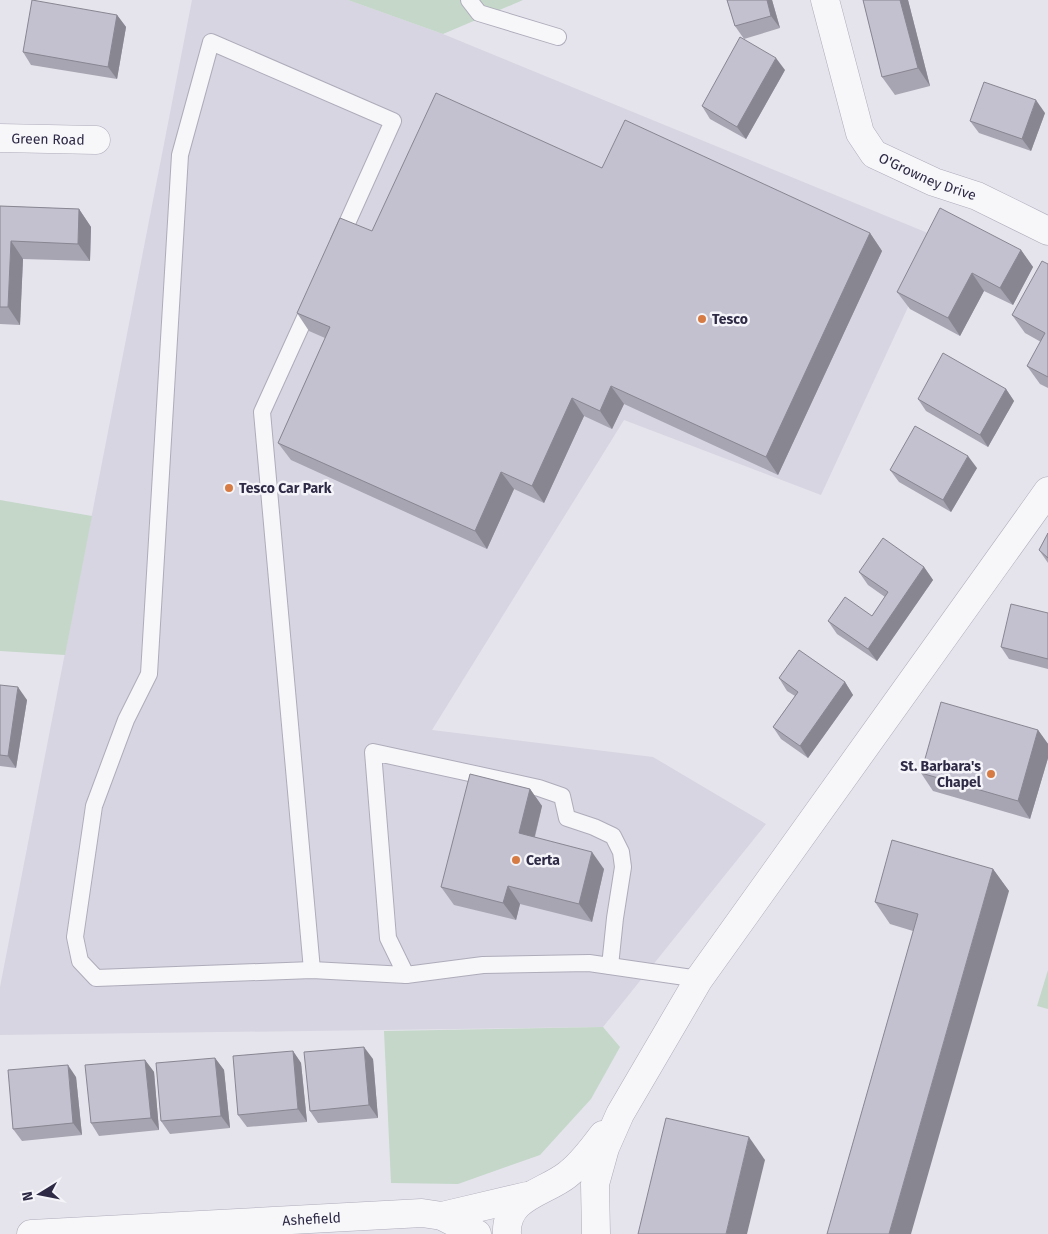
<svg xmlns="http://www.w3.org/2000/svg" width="1048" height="1234" font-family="'Fira Sans',sans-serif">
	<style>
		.built { fill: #d7d5e1 }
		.green { fill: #c4d7c9 }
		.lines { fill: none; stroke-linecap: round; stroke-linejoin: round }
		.service-casing { stroke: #aeacba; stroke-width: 18 }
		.minor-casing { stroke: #aeacba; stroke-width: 29 }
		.tertiary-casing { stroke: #aeacba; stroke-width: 29 }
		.service { stroke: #f7f7fa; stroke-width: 16 }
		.minor { stroke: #f7f7fa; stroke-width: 28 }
		.tertiary { stroke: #f7f7fa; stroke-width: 28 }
		.wall { fill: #a8a5b2 }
		.shaded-wall { fill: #888691 }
		.building { fill: #c3c0cf; stroke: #888691 }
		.poi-dot { fill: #d67b44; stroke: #f4f4f9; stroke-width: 2 }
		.labels { text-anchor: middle; stroke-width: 5; stroke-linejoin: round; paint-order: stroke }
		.street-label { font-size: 14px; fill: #2e2a46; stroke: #f4f4f9 }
		.poi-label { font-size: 14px; font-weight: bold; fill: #2e2a46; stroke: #f4f4f9; text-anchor: start }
	</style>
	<rect width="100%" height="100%" fill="#e5e4ec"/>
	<polygon class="built" points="192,0 348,0 443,34 940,238 821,495 624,420 432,730 653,757 766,824 603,1027 0,1035 0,987"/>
	<g class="green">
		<polygon points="348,0 523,0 443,34"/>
		<polygon points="0,500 92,516 65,655 0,651"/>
		<polygon points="1048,970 1048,1009 1037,1006"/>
		<polygon points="603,1027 620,1047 591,1099 540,1155 458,1184 391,1183 384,1031"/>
	</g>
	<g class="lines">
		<g class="service-casing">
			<g id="service">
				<polyline points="469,0 479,13 558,37"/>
				<polyline points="339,241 393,121 211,42 180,155 149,674 126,720 94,806 75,937 80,961 96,978 312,970 406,975 483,965 589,963 699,979"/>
				<polyline points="312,302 262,412 312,970"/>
				<polyline points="406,975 388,938 373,752 539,788 562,796 567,818 594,827 613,836 621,852 623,867 615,918 610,966"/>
			</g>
		</g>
		<g class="minor-casing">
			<g id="minor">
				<path id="s1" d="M825,0L860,133L874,154L934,182L977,196L1048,231"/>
				<path id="s2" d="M0,138L96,140"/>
				<polyline points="442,1216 527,1196"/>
				<path id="s3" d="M31,1234L422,1213L442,1216L477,1234"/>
			</g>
		</g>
		<g class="tertiary-casing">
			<g id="tertiary">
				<path d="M507,1234C505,1197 544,1193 567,1175C582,1164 592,1149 603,1135"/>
				<polyline points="596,1234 595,1184 605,1148 620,1114 699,979 1048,491"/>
			</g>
		</g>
		<use href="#service" class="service"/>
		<use href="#minor" class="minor"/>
		<use href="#tertiary" class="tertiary"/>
	</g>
	<g class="wall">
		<polygon points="727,0 772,0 780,28 744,39 735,26"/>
		<polygon points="863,0 908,0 930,86 895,95 882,77"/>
		<polygon points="117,15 126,27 117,79 31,65 23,52"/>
		<polygon points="785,70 746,139 710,119 702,106"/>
		<polygon points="1045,113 1031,151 979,133 970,121"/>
		<polygon points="602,168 870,233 882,251 778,475 624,404 612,429 584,416 544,503 514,489 487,549 291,460 278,443 325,338 309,331 297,313 372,231"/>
		<polygon points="0,206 79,209 91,227 90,261 23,259 20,325 0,324"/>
		<polygon points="1021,250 1033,267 1013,305 984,291 960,336 910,309 897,292"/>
		<polygon points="1048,264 1048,388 1040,384 1027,366 1041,342 1025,333 1012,315"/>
		<polygon points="1006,389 1014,401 988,447 926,411 918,399"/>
		<polygon points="977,468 951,512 899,482 890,470"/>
		<polygon points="1048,533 1048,563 1039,550"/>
		<polygon points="924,567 933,580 877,661 837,634 828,621 872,616 885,597 868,585 859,572"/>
		<polygon points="1048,613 1048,669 1009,659 1001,647"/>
		<polygon points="779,678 845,682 853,695 808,758 781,739 773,727 795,696 787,691"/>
		<polygon points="0,685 27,700 16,768 0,766"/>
		<polygon points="1038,730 1048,744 1048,758 1030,819 933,791 921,773"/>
		<polygon points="530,789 542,806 535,837 604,869 592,922 520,904 516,920 454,905 441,887"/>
		<polygon points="993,869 1009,891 913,931 890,924 875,902"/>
		<polygon points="293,1051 301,1063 307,1122 247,1127 238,1115"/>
		<polygon points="215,1058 224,1070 230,1128 170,1134 161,1121"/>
		<polygon points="373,1059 378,1118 318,1123 310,1111"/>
		<polygon points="145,1060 154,1072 159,1130 99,1136 91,1123"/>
		<polygon points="76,1077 82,1135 22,1141 13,1129"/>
	</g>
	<g class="shaded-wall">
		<polygon points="767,0 772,0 780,28 771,16"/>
		<polygon points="900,0 908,0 930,86 918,68"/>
		<polygon points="117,15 126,27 117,79 108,67"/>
		<polygon points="776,58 785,70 746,139 737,127"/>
		<polygon points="1036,100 1045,113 1031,151 1022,139"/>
		<polygon points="79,209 91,227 90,261 78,244"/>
		<polygon points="870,233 882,251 778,475 766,457"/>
		<polygon points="11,241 23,259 20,325 8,307"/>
		<polygon points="1021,250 1033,267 1013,305 1000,288"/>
		<polygon points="972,273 984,291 960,336 948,318"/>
		<polygon points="611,386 624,404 612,429 600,411"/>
		<polygon points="1006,389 1014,401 988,447 980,435"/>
		<polygon points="572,398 584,416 544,503 532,486"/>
		<polygon points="968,456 977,468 951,512 943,500"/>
		<polygon points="501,472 514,489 487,549 475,531"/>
		<polygon points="924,567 933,580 877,661 868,649"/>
		<polygon points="845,682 853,695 808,758 800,746"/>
		<polygon points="18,687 27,700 16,768 8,756"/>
		<polygon points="1038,730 1048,744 1048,758 1030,819 1018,801"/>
		<polygon points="530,789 542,806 531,851 519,833"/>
		<polygon points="592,852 604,869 592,922 579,904"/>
		<polygon points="993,869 1009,891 911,1234 889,1234"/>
		<polygon points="508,886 520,904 516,920 503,903"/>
		<polygon points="364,1047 373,1059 378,1118 369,1105"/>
		<polygon points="293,1051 301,1063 307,1122 298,1109"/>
		<polygon points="215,1058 224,1070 230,1128 221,1116"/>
		<polygon points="145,1060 154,1072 159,1130 151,1118"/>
		<polygon points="68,1065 76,1077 82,1135 73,1123"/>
		<polygon points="749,1137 765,1160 747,1234 726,1234"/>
	</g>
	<g class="building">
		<polygon points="32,0 117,15 108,67 23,52"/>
		<polygon points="727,0 767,0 771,16 735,26"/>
		<polygon points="863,0 900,0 918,68 882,77"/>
		<polygon points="740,37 776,58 737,127 702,106"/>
		<polygon points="984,82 1036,100 1022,139 970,121"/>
		<polygon points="436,93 602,168 625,120 870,233 766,457 611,386 600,411 572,398 532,486 501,472 475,531 278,443 330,327 297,313 340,218 372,231"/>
		<polygon points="0,206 79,209 78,244 11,241 8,307 0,307"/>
		<polygon points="940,208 1021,250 1000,288 972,273 948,318 897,292"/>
		<polygon points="1042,261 1048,264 1048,377 1027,366 1045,333 1012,315"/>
		<polygon points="943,353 1006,389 980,435 918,399"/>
		<polygon points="915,426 968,456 943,500 890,470"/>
		<polygon points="1048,533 1048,558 1039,550"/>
		<polygon points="883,538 924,567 868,649 828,621 845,597 872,616 888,592 859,572"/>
		<polygon points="1011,604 1048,613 1048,659 1001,647"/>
		<polygon points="799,650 845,682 800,746 773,727 798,692 779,678"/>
		<polygon points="0,685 18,687 8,756 0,755"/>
		<polygon points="941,702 1038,730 1018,801 921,773"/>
		<polygon points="470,774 530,789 519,833 592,852 579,904 508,886 503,903 441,887"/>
		<polygon points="892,840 993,869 889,1234 827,1234 918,914 875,902"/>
		<polygon points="364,1047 369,1105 310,1111 304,1052"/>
		<polygon points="293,1051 298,1109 238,1115 233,1056"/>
		<polygon points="215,1058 221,1116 161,1121 156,1063"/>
		<polygon points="145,1060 151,1118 91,1123 85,1065"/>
		<polygon points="68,1065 73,1123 13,1129 8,1070"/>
		<polygon points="666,1118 749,1137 726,1234 638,1234"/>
	</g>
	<g class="poi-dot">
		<circle cx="702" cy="319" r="5"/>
		<circle cx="229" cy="488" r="5"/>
		<circle cx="991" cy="774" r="5"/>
		<circle cx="516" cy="860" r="5"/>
	</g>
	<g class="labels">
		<g class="street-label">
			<text dy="5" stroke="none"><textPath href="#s2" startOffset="48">Green Road</textPath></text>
			<text dy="5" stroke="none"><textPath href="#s1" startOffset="221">O'Growney Drive</textPath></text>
			<text dy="5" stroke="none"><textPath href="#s3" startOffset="281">Ashefield</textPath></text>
		</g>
		<g class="poi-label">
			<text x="712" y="324">Tesco</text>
			<text x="239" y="493">Tesco Car Park</text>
			<text x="981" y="771" text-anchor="end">St. Barbara's<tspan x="981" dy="16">Chapel</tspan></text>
			<text x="526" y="865">Certa</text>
		</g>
	</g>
	<g transform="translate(40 1194) rotate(260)" stroke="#f4f4f9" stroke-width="4" paint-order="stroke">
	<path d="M0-4L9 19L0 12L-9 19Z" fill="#2e2a46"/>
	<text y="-8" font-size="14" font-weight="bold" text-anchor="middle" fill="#2e2a46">N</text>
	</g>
</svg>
